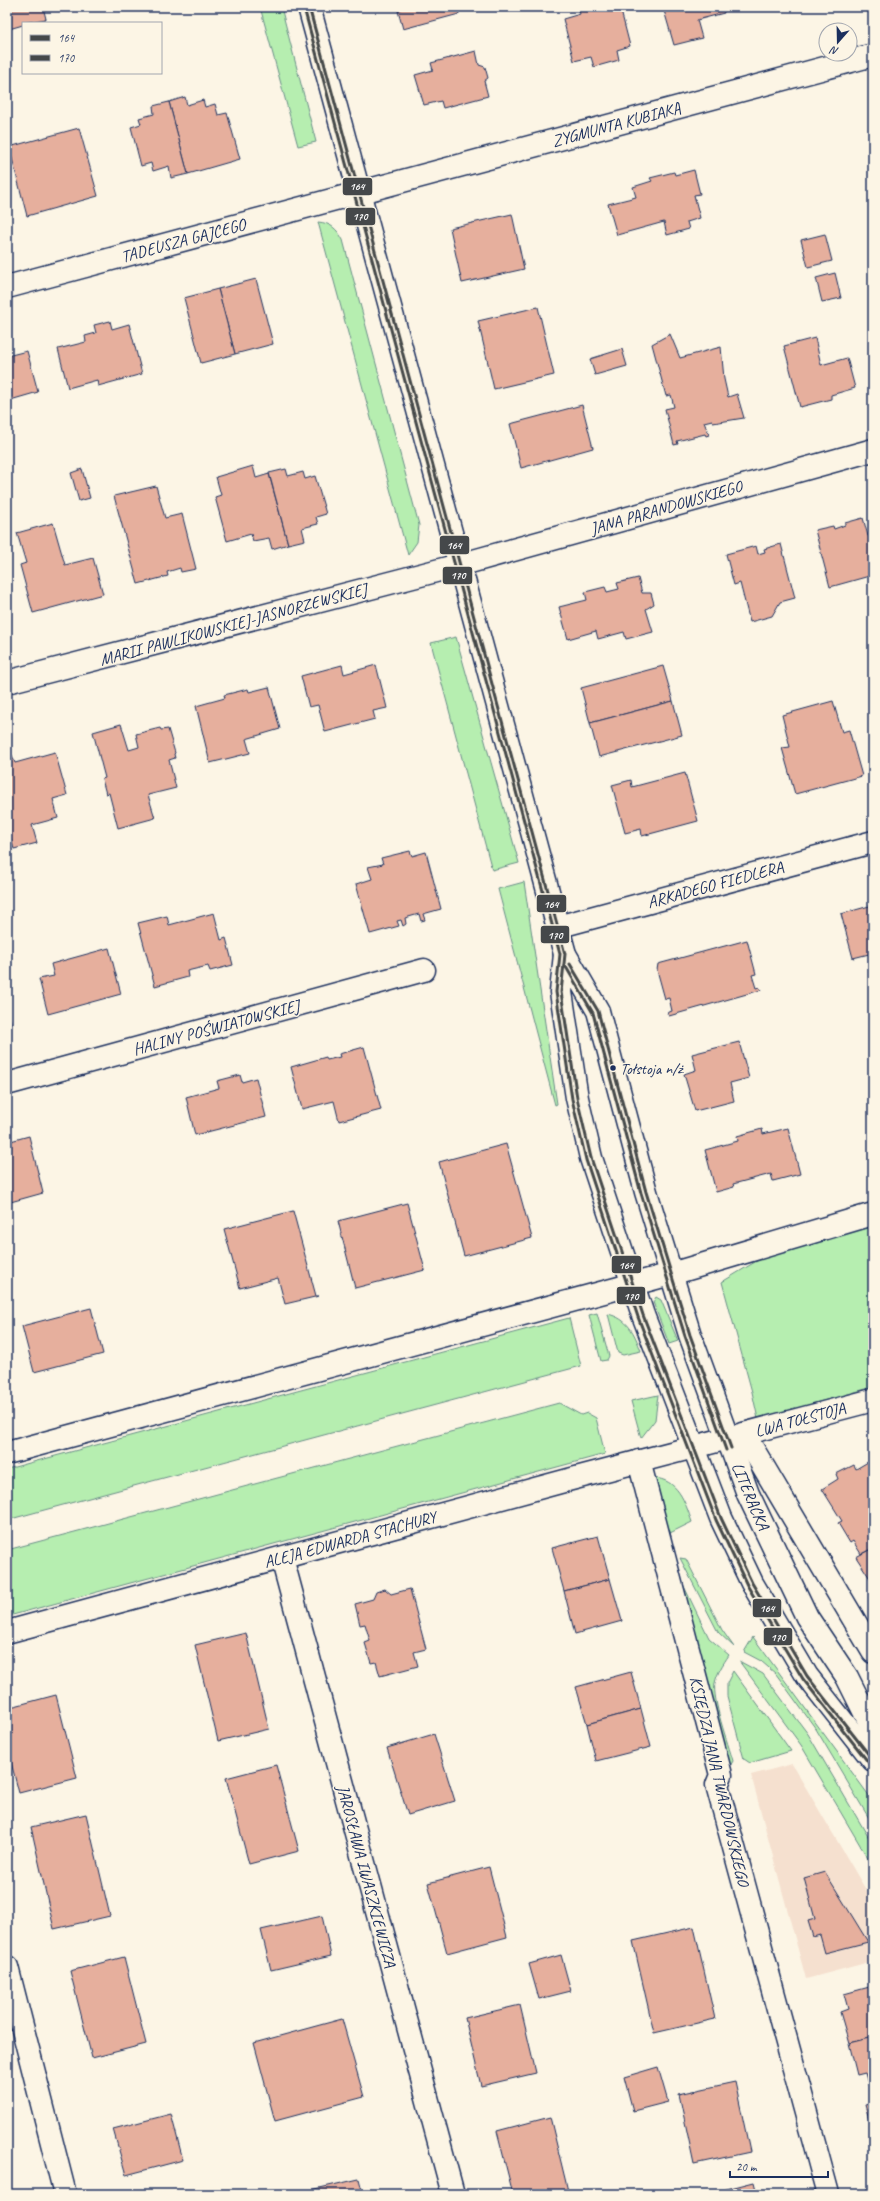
<svg xmlns="http://www.w3.org/2000/svg" width="880" height="2201" font-family="Caveat,sans-serif">
	<style>
		.built { fill: #f5e0cf }
		.green { fill: #b6eeb0; stroke: #688e87 }
		.building { fill: #e6af9d; stroke: #1b2f5e }
		.lines { fill: none; stroke-linecap: round; stroke-linejoin: round }
		.street-casing { stroke: #1b2f5e; stroke-width: 25 }
		.secondary-casing { stroke: #1b2f5e; stroke-width: 25 }
		.street { stroke: #fcf5e5; stroke-width: 22 }
		.secondary { stroke: #fcf5e5; stroke-width: 22 }
		.bus-1-casing { stroke: #fcf5e5; stroke-width: 6 }
		.bus-2-casing { stroke: #fcf5e5; stroke-width: 6 }
		.bus-1 { stroke: #45484a; stroke-width: 3 }
		.bus-2 { stroke: #45484a; stroke-width: 3 }
		.bus-dot { fill: #1b2f5e; stroke: #fcf5e5; stroke-width: 1.5 }
		.labels { text-anchor: middle; stroke-width: 3; stroke-linejoin: round; paint-order: stroke }
		.bus-label { font-size: 16px; fill: #1b2f5e; stroke: #fcf5e5; text-anchor: start }
		.street-label { font-size: 17px; fill: #1b2f5e; stroke: #fcf5e5 }
		.line-badge { stroke: #fcf5e5; stroke-width: 1.5 }
		.badge-label { font-size: 11px; text-anchor: middle; font-weight: bold; fill: #fff }
	</style>
	<rect width="100%" height="100%" fill="#fcf5e5"/>
	<filter id="ink" filterUnits="userSpaceOnUse"><feTurbulence type="fractalNoise" baseFrequency=".025" numOctaves="2"/><feDisplacementMap in="SourceGraphic" scale="8" xChannelSelector="R" yChannelSelector="G"/><feConvolveMatrix kernelMatrix="1 2 1 2 8 2 1 2 1" color-interpolation-filters="sRGB"/></filter>
	<g filter="url(#ink)">
		<polygon class="built" points="792,1764 873,1902 873,1961 806,1979 751,1775"/>
		<g class="green">
			<polygon points="260,7 281,7 316,142 298,146"/>
			<path d="M318,222C331,223 337,229 343,240L419,525L417,542L408,555Z"/>
			<polygon points="456,637 519,863 492,870 431,643"/>
			<polygon points="524,882 557,1104 555,1105 498,889"/>
			<polygon points="873,1224 873,1387 758,1419 752,1392 722,1282 760,1259"/>
			<polygon points="656,1297 661,1300 678,1341 669,1344 653,1302"/>
			<polygon points="597,1313 609,1356 607,1360 601,1361 589,1315"/>
			<path d="M608,1314C628,1319 634,1332 641,1351L623,1355L618,1353Z"/>
			<polygon points="569,1318 581,1366 7,1520 7,1469"/>
			<polygon points="658,1395 655,1420 641,1438 631,1401"/>
			<polygon points="559,1403 581,1415 587,1413 596,1418 605,1454 9,1616 7,1613 7,1550"/>
			<path d="M653,1478C678,1479 685,1502 692,1522L668,1534Z"/>
			<polygon points="680,1558 686,1559 722,1630 734,1647 718,1632"/>
			<path d="M679,1576L709,1638L729,1655C723,1664 717,1673 715,1683C712,1700 728,1743 733,1761L729,1768Z"/>
			<polygon points="753,1637 873,1801 873,1825 816,1729 776,1674 761,1661 744,1652"/>
			<polygon points="739,1661 763,1674 808,1734 873,1845 873,1867 801,1745"/>
			<polygon points="733,1671 791,1751 750,1763 744,1759 727,1696 727,1683"/>
		</g>
		<g class="building">
			<polygon points="7,7 43,7 46,19 23,23 23,25 9,29"/>
			<polygon points="405,7 457,7 459,14 403,29 398,11"/>
			<polygon points="578,7 620,7 630,46 617,50 619,60 594,67 591,57 574,61 563,19 580,14"/>
			<polygon points="663,7 723,7 724,13 697,20 702,38 674,45"/>
			<polygon points="857,7 868,7 858,10"/>
			<polygon points="476,51 479,65 485,67 488,78 484,81 488,96 443,108 441,101 424,105 415,75 433,70 431,63"/>
			<polygon points="185,97 187,105 203,100 205,107 215,104 218,115 227,113 240,159 188,174 169,102"/>
			<polygon points="169,102 188,174 171,178 169,166 153,171 151,163 141,166 131,127 141,124 139,118 154,114 153,106"/>
			<polygon points="79,128 98,196 27,216 9,147"/>
			<polygon points="694,170 700,194 694,195 700,218 687,222 689,229 667,235 664,222 617,235 608,204 636,197 633,187 652,181 650,178 674,172 675,175"/>
			<polygon points="512,214 524,269 462,283 450,228"/>
			<polygon points="825,234 832,261 808,267 801,240"/>
			<polygon points="835,273 841,298 822,302 816,278"/>
			<polygon points="256,279 273,344 235,354 218,289"/>
			<polygon points="218,289 235,354 201,363 184,298"/>
			<polygon points="538,307 554,375 494,389 478,321"/>
			<polygon points="110,321 112,329 129,324 142,374 98,386 97,380 68,388 58,349 86,342 85,336 96,333 94,325"/>
			<polygon points="670,334 680,358 721,347 724,379 728,397 737,394 744,418 713,423 712,420 704,422 709,435 706,436 705,434 677,441 678,444 674,445 665,409 674,407 671,395 666,396 652,344"/>
			<polygon points="815,338 821,365 847,358 855,388 831,395 831,399 800,407 784,346"/>
			<polygon points="622,349 627,366 595,375 590,359"/>
			<polygon points="27,351 38,392 7,401 7,356"/>
			<polygon points="582,405 593,448 521,468 510,424"/>
			<polygon points="253,466 256,478 269,474 288,544 272,549 269,538 253,541 251,534 227,541 215,497 221,495 216,477"/>
			<polygon points="82,469 90,498 79,501 71,473"/>
			<polygon points="286,469 288,476 303,472 305,479 315,476 326,514 316,517 318,524 302,528 305,540 288,544 269,473"/>
			<polygon points="156,486 165,518 182,514 196,569 181,572 180,568 167,572 168,576 138,584 114,496"/>
			<polygon points="863,518 868,536 873,540 873,575 830,587 815,530 833,526 834,529 845,525 845,523"/>
			<polygon points="53,523 65,565 93,558 103,594 33,613 20,565 26,563 17,533"/>
			<polygon points="781,544 795,598 780,602 772,616 750,622 740,583 734,585 726,554 756,546 758,554 765,552 764,549"/>
			<polygon points="638,578 642,593 651,593 654,604 646,609 653,632 626,639 624,632 598,639 596,631 568,639 559,607 587,600 585,592 605,587 607,592 619,589 617,583"/>
			<polygon points="342,665 344,674 376,665 387,708 373,711 375,719 325,732 318,705 309,707 301,676"/>
			<polygon points="663,666 673,701 590,723 581,688"/>
			<polygon points="269,687 280,729 246,739 250,753 210,763 196,706 225,698 224,695 248,689 249,692"/>
			<polygon points="673,701 682,735 599,757 590,723"/>
			<polygon points="833,701 842,732 849,730 862,776 795,794 782,748 790,747 782,715"/>
			<polygon points="121,724 129,750 139,747 136,734 160,728 161,730 168,729 175,753 174,754 175,758 169,760 176,788 148,795 155,818 118,828 109,793 106,794 102,779 105,778 93,732"/>
			<polygon points="55,752 67,795 53,799 58,818 32,825 37,843 14,849 7,826 7,756 12,755 15,763"/>
			<polygon points="685,773 698,821 642,836 641,829 625,833 612,785 631,780 632,787"/>
			<polygon points="410,851 412,856 426,852 441,909 423,914 425,920 421,921 419,914 405,918 406,924 403,926 401,920 397,921 399,926 370,934 356,884 372,879 368,867 383,864 381,858"/>
			<polygon points="873,905 873,953 853,958 841,914"/>
			<polygon points="214,913 221,940 226,938 233,965 210,971 208,966 187,971 188,977 155,986 138,923 167,916 169,925"/>
			<polygon points="747,940 756,974 752,975 756,988 759,987 761,990 669,1016 667,1013 672,1011 669,998 665,999 657,970 658,964"/>
			<polygon points="109,948 121,994 48,1014 39,979 54,976 51,964"/>
			<polygon points="7,997 9,1005 7,1010 11,1023 7,1025"/>
			<polygon points="739,1042 749,1078 730,1083 734,1101 695,1111 684,1074 696,1070 692,1054"/>
			<polygon points="364,1047 381,1110 339,1121 334,1101 302,1109 291,1067 326,1057 327,1060 340,1057 339,1054"/>
			<polygon points="240,1075 242,1082 256,1078 266,1117 195,1135 186,1097 219,1088 217,1081"/>
			<polygon points="788,1128 800,1174 773,1181 771,1174 733,1184 734,1187 716,1192 705,1150 738,1141 737,1136 762,1129 763,1134"/>
			<polygon points="29,1136 43,1193 7,1203 7,1142"/>
			<polygon points="506,1144 532,1238 464,1256 439,1162"/>
			<polygon points="407,1203 425,1270 355,1288 338,1221"/>
			<polygon points="293,1211 316,1296 319,1296 285,1304 278,1278 240,1288 224,1229"/>
			<polygon points="91,1308 103,1354 34,1372 22,1326"/>
			<polygon points="873,1459 873,1548 861,1554 853,1541 850,1543 838,1523 842,1521 822,1489 838,1479 836,1474 854,1465 856,1469"/>
			<polygon points="598,1536 610,1579 564,1591 552,1548"/>
			<polygon points="873,1548 873,1583 856,1557"/>
			<polygon points="610,1579 622,1621 575,1634 564,1591"/>
			<polygon points="385,1589 391,1594 410,1589 426,1649 414,1652 418,1666 380,1676 376,1662 371,1663 365,1643 370,1641 365,1624 360,1625 355,1604 373,1599 376,1592"/>
			<polygon points="246,1633 269,1729 218,1741 195,1645"/>
			<polygon points="631,1672 641,1709 587,1724 576,1687"/>
			<polygon points="56,1695 77,1778 19,1793 7,1747 7,1708"/>
			<polygon points="641,1709 651,1747 596,1761 587,1724"/>
			<polygon points="434,1734 455,1801 408,1815 387,1748"/>
			<polygon points="276,1765 299,1851 249,1864 226,1778"/>
			<polygon points="86,1814 110,1916 54,1929 31,1827"/>
			<polygon points="489,1867 507,1937 447,1953 428,1883"/>
			<polygon points="825,1872 868,1942 825,1953 820,1935 813,1937 808,1921 815,1919 804,1878"/>
			<polygon points="322,1916 331,1956 271,1970 261,1930"/>
			<polygon points="694,1927 715,2019 654,2033 633,1941"/>
			<polygon points="561,1955 571,1991 539,1999 529,1964"/>
			<polygon points="124,1957 146,2044 92,2058 70,1971"/>
			<polygon points="873,1986 873,2037 849,2043 840,2012 848,2009 844,1994"/>
			<polygon points="520,2005 536,2073 481,2086 465,2018"/>
			<polygon points="342,2019 364,2097 275,2121 254,2043"/>
			<polygon points="873,2037 873,2087 869,2088 865,2073 857,2075 849,2043"/>
			<polygon points="658,2067 668,2102 633,2111 624,2077"/>
			<polygon points="735,2082 750,2152 694,2164 679,2094"/>
			<polygon points="873,2087 873,2102 869,2088"/>
			<polygon points="873,2103 873,2133 865,2105"/>
			<polygon points="171,2114 183,2160 126,2175 113,2129"/>
			<polygon points="550,2117 568,2191 557,2194 513,2194 497,2131"/>
			<polygon points="359,2179 363,2194 312,2194 311,2190"/>
			<polygon points="754,2182 757,2194 707,2194"/>
		</g>
		<g class="lines">
			<g class="street-casing">
				<g id="street">
					<polyline points="7,287 873,55"/>
					<polyline points="7,682 459,565 873,450"/>
					<polyline points="557,927 873,842"/>
					<polyline points="7,1084 424,970"/>
					<polyline points="744,1434 873,1652"/>
					<polyline points="7,1453 671,1274 873,1214"/>
					<polyline points="639,1461 721,1775 717,1785 828,2194"/>
					<polyline points="282,1558 453,2194"/>
					<polyline points="7,1632 568,1480 873,1400"/>
					<polyline points="7,1967 65,2194"/>
				</g>
			</g>
			<g class="secondary-casing">
				<g id="secondary">
					<polyline points="309,7 565,954 598,1011 646,1192 690,1335 748,1494 807,1617 847,1677 873,1729"/>
					<polyline points="565,954 561,992 577,1098 591,1158 643,1315 721,1518 752,1583 807,1676 873,1760"/>
				</g>
			</g>
			<use href="#street" class="street"/>
			<use href="#secondary" class="secondary"/>
			<g class="bus-1-casing">
				<g id="bus-1">
					<polyline points="309,7 565,954 561,992 577,1098 591,1158 643,1315 721,1518 752,1583 807,1676 873,1760"/>
					<polyline points="570,964 598,1011 646,1192 690,1335 731,1448"/>
				</g>
			</g>
			<g class="bus-2-casing">
				<g id="bus-2">
					<polyline points="304,8 560,954 556,992 572,1099 586,1160 638,1317 716,1520 747,1585 803,1679 869,1763"/>
					<polyline points="566,967 593,1013 641,1193 685,1336 726,1450"/>
				</g>
			</g>
			<use href="#bus-1" class="bus-1"/>
			<use href="#bus-2" class="bus-2"/>
		</g>
	</g>
	<circle class="bus-dot" cx="613" cy="1068" r="3.5"/>
	<g class="labels">
		<g class="bus-label">
			<text x="620" y="1074">Tołstoja n/ż</text>
		</g>
		<g class="street-label">
			<text transform="translate(616 124) rotate(-15)" y="6">ZYGMUNTA KUBIAKA</text>
			<text transform="translate(183 240) rotate(-15)" y="6">TADEUSZA GAJCEGO</text>
			<text transform="translate(666 507) rotate(-16)" y="6">JANA PARANDOWSKIEGO</text>
			<text transform="translate(233 624) rotate(-15)" y="6">MARII PAWLIKOWSKIEJ-JASNORZEWSKIEJ</text>
			<text transform="translate(715 884) rotate(-15)" y="6">ARKADEGO FIEDLERA</text>
			<text transform="translate(216 1027) rotate(-15)" y="6">HALINY POŚWIATOWSKIEJ</text>
			<text transform="translate(800 1419) rotate(-15)" y="6">LWA TOŁSTOJA</text>
			<text transform="translate(751 1496) rotate(67)" y="6">LITERACKA</text>
			<text transform="translate(350 1539) rotate(-15)" y="6">ALEJA EDWARDA STACHURY</text>
			<text transform="translate(720 1781) rotate(77)" y="6">KSIĘDZA JANA TWARDOWSKIEGO</text>
			<text transform="translate(367 1876) rotate(75)" y="6">JAROSŁAWA IWASZKIEWICZA</text>
		</g>
	</g>
	<g class="line-badge">
		<rect x="342" y="177" width="31" height="19" rx="4" fill="#45484a"/>
		<rect x="345" y="207" width="31" height="19" rx="4" fill="#45484a"/>
		<rect x="439" y="535" width="31" height="20" rx="4" fill="#45484a"/>
		<rect x="442" y="566" width="31" height="19" rx="4" fill="#45484a"/>
		<rect x="536" y="894" width="31" height="19" rx="4" fill="#45484a"/>
		<rect x="540" y="925" width="30" height="19" rx="4" fill="#45484a"/>
		<rect x="611" y="1255" width="31" height="19" rx="4" fill="#45484a"/>
		<rect x="616" y="1286" width="30" height="19" rx="4" fill="#45484a"/>
		<rect x="752" y="1598" width="30" height="20" rx="4" fill="#45484a"/>
		<rect x="763" y="1627" width="30" height="19" rx="4" fill="#45484a"/>
	</g>
	<g class="badge-label">
		<text x="357" y="190">164</text>
		<text x="360" y="220">170</text>
		<text x="454" y="549">164</text>
		<text x="458" y="579">170</text>
		<text x="551" y="908">164</text>
		<text x="555" y="939">170</text>
		<text x="626" y="1269">164</text>
		<text x="631" y="1300">170</text>
		<text x="767" y="1612">164</text>
		<text x="778" y="1641">170</text>
	</g>
	<rect width="880" height="2201" fill="none" stroke="#fcf5e5" stroke-width="24"/>
	<rect x="12" y="12" width="856" height="2177" fill="none" stroke="#1b2f5e" stroke-width="1.5" filter="url(#ink)"/>
	<rect x="22" y="22" width="140" height="52" fill="#fcf5e5" stroke="#a2a6af"/>
	<rect x="30" y="35" width="20" height="6" fill="#45484a" stroke="#a2a6af"/>
	<text x="58" y="42" font-size="12" fill="#1b2f5e">164</text>
	<rect x="30" y="55" width="20" height="6" fill="#45484a" stroke="#a2a6af"/>
	<text x="58" y="62" font-size="12" fill="#1b2f5e">170</text>
	<g transform="translate(838 42) rotate(200)"><circle r="19" fill="#fcf5e5" stroke="#a2a6af"/>
	<path d="M0-3L7 15L0 10L-7 15Z" fill="#1b2f5e"/>
	<text y="-6" font-size="11" font-weight="bold" text-anchor="middle" fill="#1b2f5e">N</text>
	</g>
	<path d="M730 2171v6h98v-6" fill="none" stroke="#1b2f5e" stroke-width="2"/>
	<text x="736" y="2171" font-size="12" fill="#1b2f5e" stroke="#fcf5e5" stroke-width="3" paint-order="stroke">20 m</text>
</svg>
